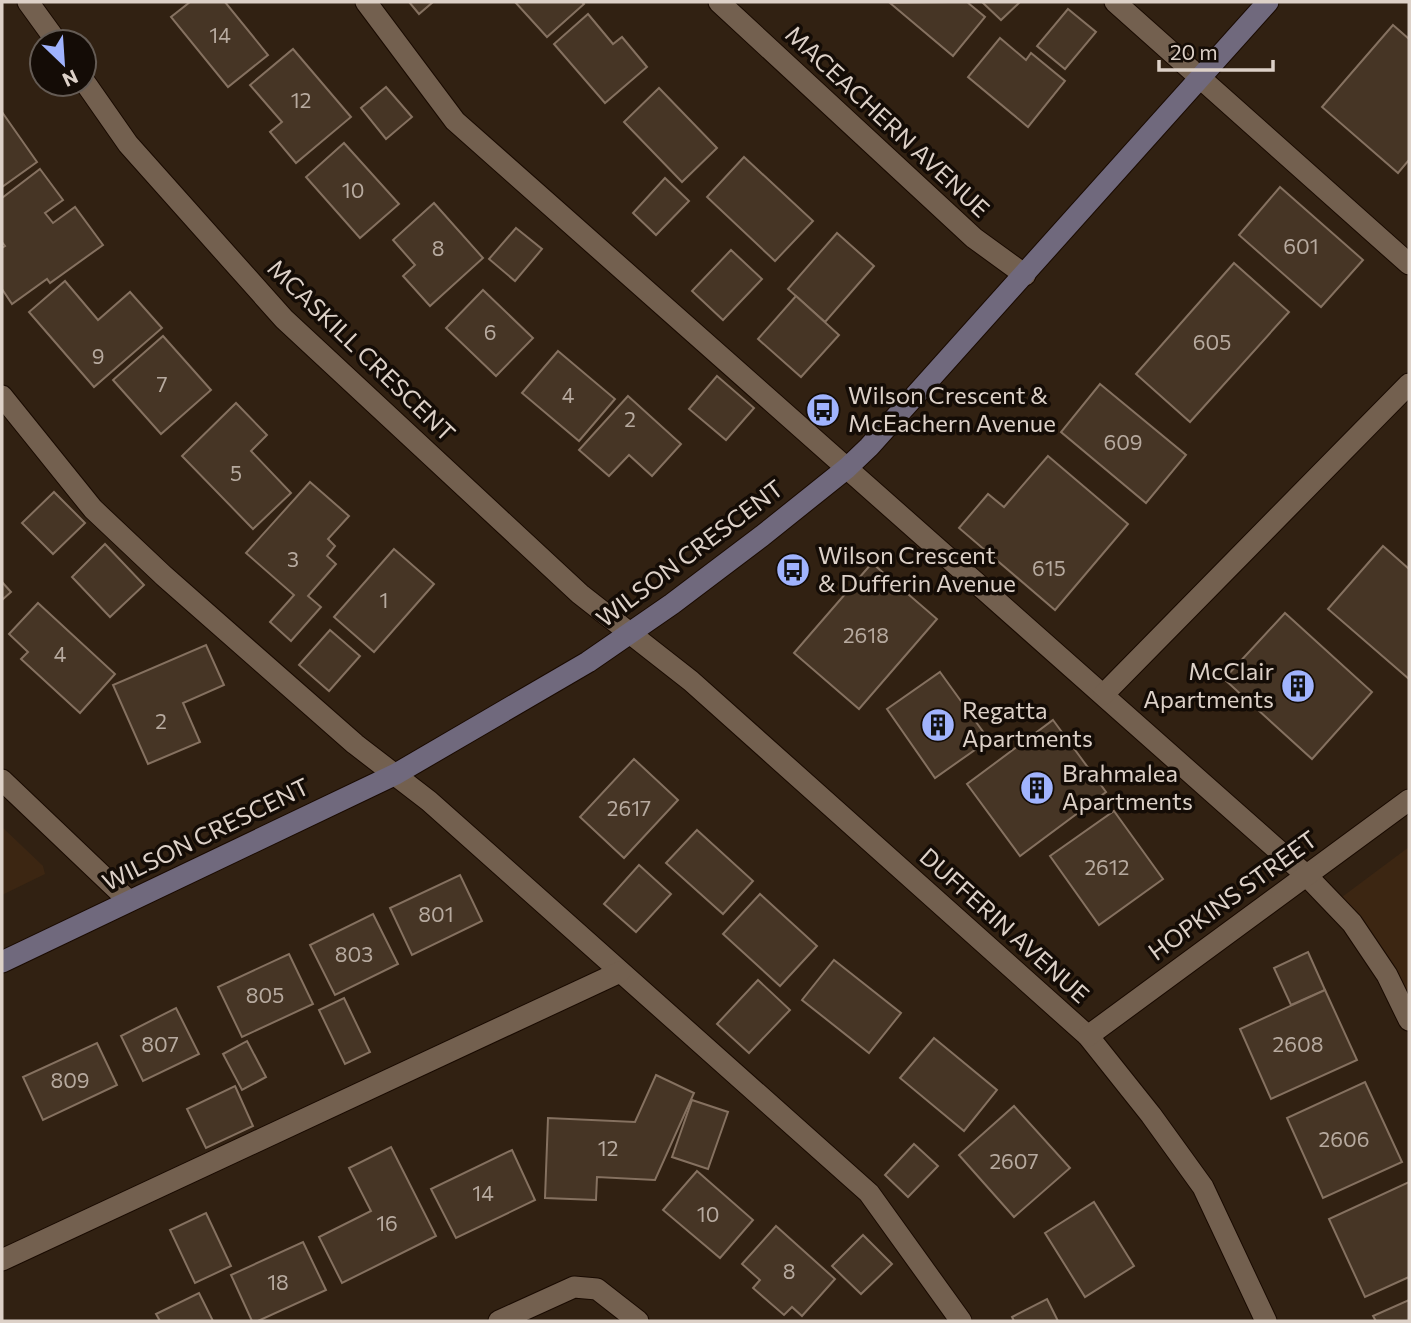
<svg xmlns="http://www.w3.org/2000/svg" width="1411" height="1323" font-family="Commissioner,sans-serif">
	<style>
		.built { fill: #3c2612 }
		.building { fill: #463525; stroke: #857160; stroke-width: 2 }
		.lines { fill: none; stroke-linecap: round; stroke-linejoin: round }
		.lane-casing { stroke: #190a01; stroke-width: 23 }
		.street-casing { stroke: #190a01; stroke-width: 23 }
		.secondary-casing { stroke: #190a01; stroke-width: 23 }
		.lane { stroke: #73604f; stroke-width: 21 }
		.street { stroke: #73604f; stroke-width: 21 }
		.secondary { stroke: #70697d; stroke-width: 21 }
		.labels { text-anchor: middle; stroke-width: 7; stroke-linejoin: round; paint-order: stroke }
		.number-label { font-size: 21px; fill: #b7aa9f }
		.street-label { font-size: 24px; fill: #ddd1c8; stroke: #140c06 }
		.poi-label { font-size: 24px; fill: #ddd1c8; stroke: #140c06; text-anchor: start }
	</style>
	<rect width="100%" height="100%" fill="#312112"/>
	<g class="built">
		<polygon points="2,827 43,866 45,874 2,895"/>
		<polygon points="1409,847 1409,1020 1334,903"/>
	</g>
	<g class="building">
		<polygon points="190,2 225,2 268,55 228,87 171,17"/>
		<polygon points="409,2 433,2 419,14"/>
		<polygon points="515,2 582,2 584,4 547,37"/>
		<polygon points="967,2 985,17 953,56 890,3"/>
		<polygon points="982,2 1020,2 1001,20"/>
		<polygon points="1068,9 1096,32 1065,69 1037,46"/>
		<polygon points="588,14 613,44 622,37 647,67 605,103 554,44"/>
		<polygon points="1393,25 1409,39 1409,160 1398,173 1322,107"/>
		<polygon points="1000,38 1026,60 1031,53 1065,81 1028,127 968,77"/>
		<polygon points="293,49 351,117 296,163 270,132 282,122 250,85"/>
		<polygon points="386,87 412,117 386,139 361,108"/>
		<polygon points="659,88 717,148 682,182 624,122"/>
		<polygon points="2,112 37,162 2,187"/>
		<polygon points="344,143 399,204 360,238 306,177"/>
		<polygon points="744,157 813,221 775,261 707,197"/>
		<polygon points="40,169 63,200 45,213 53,223 75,207 103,245 50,283 47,279 12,304 2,289 2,248 5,246 2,242 2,198"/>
		<polygon points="665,178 689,201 656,235 633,213"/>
		<polygon points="1280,187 1363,260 1321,307 1239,235"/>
		<polygon points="434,203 483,258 430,306 403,276 415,265 393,240"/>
		<polygon points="516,228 542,249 515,281 489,259"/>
		<polygon points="837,233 874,266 825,322 788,289"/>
		<polygon points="731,250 762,279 723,320 692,291"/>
		<polygon points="1234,263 1289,312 1190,422 1136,374"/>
		<polygon points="65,281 98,320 130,292 162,328 94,387 29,312"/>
		<polygon points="483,290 533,338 496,376 446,328"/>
		<polygon points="796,296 839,335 801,377 758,339"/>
		<polygon points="163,336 211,390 161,434 113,380"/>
		<polygon points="558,351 615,399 579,441 522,393"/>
		<polygon points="717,376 754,408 726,440 689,409"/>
		<polygon points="1100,384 1186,455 1146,503 1061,432"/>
		<polygon points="628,396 681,444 652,476 629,455 609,476 579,450"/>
		<polygon points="236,403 267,435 251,451 291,493 253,529 182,456"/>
		<polygon points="1048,456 1128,524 1055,610 959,528 988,494 1004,507"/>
		<polygon points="310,482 349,516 328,539 335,546 327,556 336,564 308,596 321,607 291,641 270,622 294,595 246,553"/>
		<polygon points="54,492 85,523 53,554 22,523"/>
		<polygon points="105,544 144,585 110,617 72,577"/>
		<polygon points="1383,546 1409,569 1409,679 1328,609"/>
		<polygon points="394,549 434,584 374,652 334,617"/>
		<polygon points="872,563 937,619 859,709 794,653"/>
		<polygon points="2,582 11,592 2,600"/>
		<polygon points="38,603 115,674 80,713 21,659 28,652 9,634"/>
		<polygon points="1285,613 1372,692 1312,759 1224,679"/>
		<polygon points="330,630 360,656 329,691 299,665"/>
		<polygon points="206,645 224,685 183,703 200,742 148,764 113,685"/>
		<polygon points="940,672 989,740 935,778 887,709"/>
		<polygon points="1053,720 1106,792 1020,856 967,784"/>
		<polygon points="634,759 678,800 624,858 580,817"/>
		<polygon points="1114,811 1163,879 1099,925 1050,856"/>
		<polygon points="697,830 753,881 723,914 666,863"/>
		<polygon points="639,865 671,894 636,932 604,904"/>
		<polygon points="460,875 482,921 412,955 390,908"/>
		<polygon points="760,894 817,946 780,986 723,934"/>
		<polygon points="373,914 398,964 335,995 310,945"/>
		<polygon points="1308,952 1325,990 1291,1005 1274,968"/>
		<polygon points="289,954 313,1004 242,1037 218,987"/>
		<polygon points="834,960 901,1013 869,1053 802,1000"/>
		<polygon points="758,980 790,1010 749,1053 717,1024"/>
		<polygon points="1325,990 1357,1060 1271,1099 1240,1029"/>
		<polygon points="344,998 370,1052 345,1064 319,1010"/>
		<polygon points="176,1008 199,1054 143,1081 121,1036"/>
		<polygon points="934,1038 997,1090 964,1131 900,1078"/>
		<polygon points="247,1041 266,1077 242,1090 223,1054"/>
		<polygon points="97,1043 117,1085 43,1120 23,1077"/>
		<polygon points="656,1075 694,1093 655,1180 597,1177 596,1200 545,1198 548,1118 635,1122"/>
		<polygon points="1365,1082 1402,1162 1323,1198 1287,1118"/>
		<polygon points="235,1086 253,1126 206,1148 187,1109"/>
		<polygon points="692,1100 728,1112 708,1169 672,1157"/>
		<polygon points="1014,1106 1070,1168 1014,1217 959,1155"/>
		<polygon points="914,1144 938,1166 908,1197 885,1175"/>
		<polygon points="391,1147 436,1236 342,1283 319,1237 371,1211 349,1168"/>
		<polygon points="512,1150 535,1200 456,1238 431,1189"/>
		<polygon points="697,1171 753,1220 720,1258 663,1210"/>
		<polygon points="1409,1182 1409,1277 1365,1297 1329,1219"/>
		<polygon points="1094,1202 1134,1266 1085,1297 1045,1233"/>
		<polygon points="206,1213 231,1266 195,1283 170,1230"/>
		<polygon points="776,1226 835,1279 802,1316 792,1307 784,1315 753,1288 760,1280 742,1264"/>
		<polygon points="863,1235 892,1264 861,1294 832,1266"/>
		<polygon points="303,1242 326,1290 258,1321 252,1321 231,1275"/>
		<polygon points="199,1293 213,1321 160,1321 156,1314"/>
		<polygon points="1047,1299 1058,1321 1014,1321 1012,1317"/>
		<polygon points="1409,1300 1409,1321 1376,1321 1373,1316"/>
	</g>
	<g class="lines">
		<g class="lane-casing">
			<g id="lane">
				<polyline points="366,2 455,121 1306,875 1352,923 1387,975 1409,1020"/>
				<polyline points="1115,2 1409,264"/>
				<polyline points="2,396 93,509 164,576 355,744 429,801 869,1193 961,1321"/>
				<polyline points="1104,694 1409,384"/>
				<polyline points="2,1260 620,972"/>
			</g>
		</g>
		<g class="street-casing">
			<g id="street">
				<polyline points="28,2 57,42"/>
				<polyline points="719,2 974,238 1025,275"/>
				<polyline points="84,81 128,144 284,319 580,594 691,681 1088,1036 1151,1115 1203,1187 1266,1321"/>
				<polyline points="2,780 128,900"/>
				<polyline points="1088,1036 1409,800"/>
				<polyline points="499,1321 574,1287 597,1289 638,1321"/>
			</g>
		</g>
		<g class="secondary-casing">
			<polyline id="secondary" points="2,962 396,774 588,662 672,604 762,536 847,468 869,447 1268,2"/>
		</g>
		<use href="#lane" class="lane"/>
		<use href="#street" class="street"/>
		<use href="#secondary" class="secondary"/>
	</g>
	<defs>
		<g id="bus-disc" transform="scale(1.75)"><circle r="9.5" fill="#a0b3fd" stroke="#140c06"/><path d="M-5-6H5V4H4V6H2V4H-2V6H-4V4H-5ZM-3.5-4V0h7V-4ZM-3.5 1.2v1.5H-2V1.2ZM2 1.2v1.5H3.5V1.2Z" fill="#111"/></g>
		<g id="building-disc" transform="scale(1.75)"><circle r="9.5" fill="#a0b3fd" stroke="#140c06"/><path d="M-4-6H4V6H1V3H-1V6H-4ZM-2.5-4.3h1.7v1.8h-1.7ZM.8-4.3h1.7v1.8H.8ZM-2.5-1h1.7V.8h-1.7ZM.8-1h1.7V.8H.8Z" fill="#111"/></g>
	</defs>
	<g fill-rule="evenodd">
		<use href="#bus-disc" x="823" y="410"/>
		<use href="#bus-disc" x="793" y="570"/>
		<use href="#building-disc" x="1298" y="686"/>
		<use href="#building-disc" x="938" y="725"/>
		<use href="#building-disc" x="1037" y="788"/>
	</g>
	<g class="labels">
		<g class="number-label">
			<text x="220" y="43">14</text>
			<text x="301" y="108">12</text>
			<text x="353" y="198">10</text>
			<text x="1301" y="254">601</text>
			<text x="438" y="256">8</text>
			<text x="490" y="340">6</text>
			<text x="1212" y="350">605</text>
			<text x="98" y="364">9</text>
			<text x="162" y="392">7</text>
			<text x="568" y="403">4</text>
			<text x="630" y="427">2</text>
			<text x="1123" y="450">609</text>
			<text x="236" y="481">5</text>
			<text x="293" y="567">3</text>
			<text x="1049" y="576">615</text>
			<text x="384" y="608">1</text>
			<text x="866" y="643">2618</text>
			<text x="60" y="662">4</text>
			<text x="161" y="729">2</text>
			<text x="629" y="816">2617</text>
			<text x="1107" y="875">2612</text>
			<text x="436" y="922">801</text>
			<text x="354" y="962">803</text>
			<text x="265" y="1003">805</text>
			<text x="160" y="1052">807</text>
			<text x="1298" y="1052">2608</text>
			<text x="70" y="1088">809</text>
			<text x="1344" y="1147">2606</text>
			<text x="608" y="1156">12</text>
			<text x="1014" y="1169">2607</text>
			<text x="483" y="1201">14</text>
			<text x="708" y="1222">10</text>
			<text x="387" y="1231">16</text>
			<text x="789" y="1279">8</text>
			<text x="278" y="1290">18</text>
		</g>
		<g class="street-label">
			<text transform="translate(887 122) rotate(43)" y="8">MACEACHERN AVENUE</text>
			<text transform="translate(361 351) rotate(44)" y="8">MCASKILL CRESCENT</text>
			<text transform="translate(690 554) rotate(-37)" y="8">WILSON CRESCENT</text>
			<text transform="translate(206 835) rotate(-26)" y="8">WILSON CRESCENT</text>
			<text transform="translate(1233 896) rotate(-36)" y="8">HOPKINS STREET</text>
			<text transform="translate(1004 926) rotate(42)" y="8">DUFFERIN AVENUE</text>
		</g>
		<g class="poi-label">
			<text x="848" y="404">Wilson Crescent &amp;<tspan x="848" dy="28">McEachern Avenue</tspan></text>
			<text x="818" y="564">Wilson Crescent<tspan x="818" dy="28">&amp; Dufferin Avenue</tspan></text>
			<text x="1274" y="680" text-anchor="end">McClair<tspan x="1274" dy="28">Apartments</tspan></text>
			<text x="962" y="719">Regatta<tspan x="962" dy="28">Apartments</tspan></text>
			<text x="1062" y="782">Brahmalea<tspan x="1062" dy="28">Apartments</tspan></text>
		</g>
	</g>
	<rect width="1411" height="1323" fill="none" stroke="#ddd1c8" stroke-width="7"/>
	<g transform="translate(63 63) rotate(155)"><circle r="33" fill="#140c06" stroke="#645b54" stroke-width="2"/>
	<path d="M0-5L12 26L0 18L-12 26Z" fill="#a0b3fd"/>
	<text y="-10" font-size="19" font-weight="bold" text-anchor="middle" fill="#ddd1c8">N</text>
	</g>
	<path d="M1159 60v10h114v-10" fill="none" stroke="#ddd1c8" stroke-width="3.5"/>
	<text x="1170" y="60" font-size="21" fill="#ddd1c8" stroke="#140c06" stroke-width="5" paint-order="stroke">20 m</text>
</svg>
